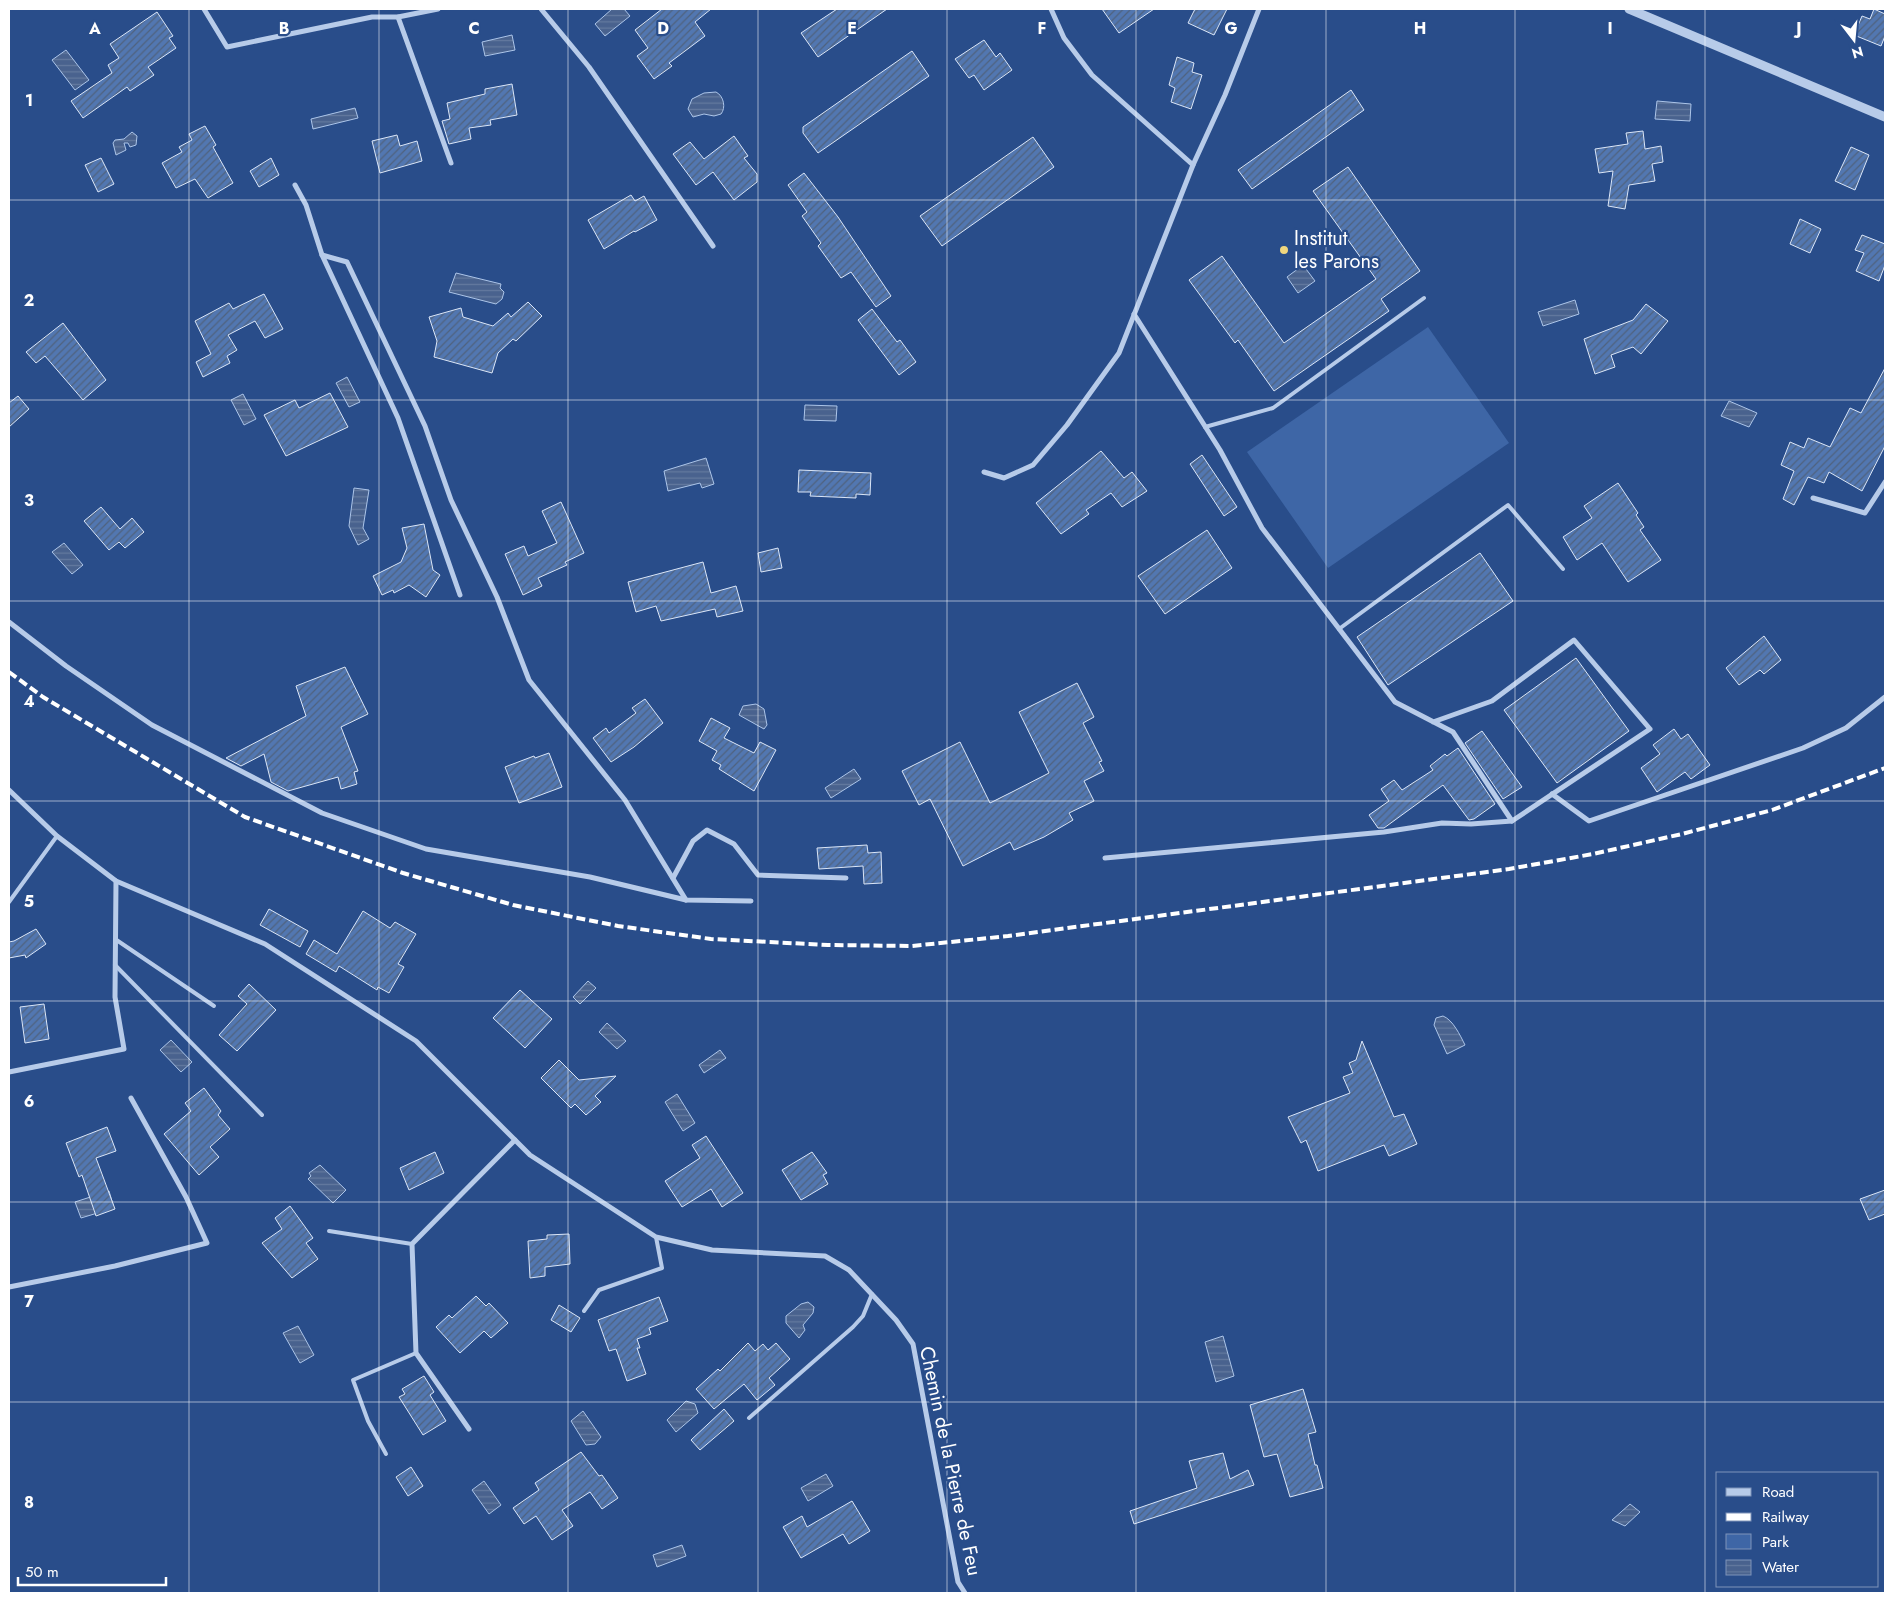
<svg xmlns="http://www.w3.org/2000/svg" width="1894" height="1602" font-family="Jost,sans-serif">
	<style>
		.green { fill: #3e66a6 }
		.water { fill: url(#water-rules); stroke: #acc5e9 }
		.building { fill: url(#building-hatch); stroke: #dbe6f7 }
		.lines { fill: none; stroke-linecap: round; stroke-linejoin: round }
		.service { stroke: #b7cbe9; stroke-width: 4 }
		.minor { stroke: #b7cbe9; stroke-width: 5 }
		.tertiary { stroke: #b7cbe9; stroke-width: 9 }
		.rail { stroke: #fff; stroke-width: 4; stroke-dasharray: 9 4; stroke-linecap: butt }
		.grid { fill: none; stroke: #fff; stroke-width: 1; stroke-opacity: 0.55 }
		.poi-dot { fill: #f0d67e; stroke: #294d8a; stroke-width: 2 }
		.labels { text-anchor: middle; stroke-width: 4.5; stroke-linejoin: round; paint-order: stroke }
		.poi-label { font-size: 20px; fill: #fff; stroke: #294d8a; text-anchor: start }
		.street-label { font-size: 20px; fill: #fff; stroke: #294d8a }
		.grid-label { font-size: 16px; text-anchor: middle; font-weight: bold; fill: #fff; stroke: #294d8a; stroke-width: 4.5; stroke-linejoin: round; paint-order: stroke }
	</style>
	<defs>
		<pattern id="water-rules" width="6" height="5" patternUnits="userSpaceOnUse" patternTransform="scale(1.25)"><rect width="6" height="5" fill="#49628e"/><path d="M0 2.5h6" fill="none" stroke="#647a9f"/></pattern>
		<pattern id="building-hatch" width="6" height="6" patternUnits="userSpaceOnUse" patternTransform="scale(1.25)"><rect width="6" height="6" fill="#5277b1"/><path d="M-1 1l2-2M0 6l6-6M5 7l2-2" fill="none" stroke="#4f627e"/></pattern>
	</defs>
	<rect width="100%" height="100%" fill="#294d8a"/>
	<polygon class="green" points="1428,327 1509,443 1328,568 1247,452"/>
	<g class="water">
		<polygon points="612,9 624,9 630,16 605,36 595,24"/>
		<polygon points="512,35 515,50 485,56 482,42"/>
		<polygon points="66,50 89,80 75,90 52,60"/>
		<path d="M716,92C724,96 726,108 721,114L714,116L704,114L693,117L688,109L692,99L704,93Z"/>
		<polygon points="1657,101 1691,104 1690,121 1655,119"/>
		<polygon points="355,108 358,118 313,129 311,119"/>
		<polygon points="132,132 137,136 136,145 130,147 128,143 124,143 126,150 116,155 113,143 115,140 124,139"/>
		<polygon points="1303,265 1315,281 1298,293 1287,277"/>
		<polygon points="456,273 501,284 500,288 504,292 502,299 496,304 449,292"/>
		<polygon points="1575,300 1579,314 1543,326 1538,312"/>
		<polygon points="347,377 360,402 349,407 336,383"/>
		<polygon points="243,394 256,419 244,425 231,400"/>
		<polygon points="1729,401 1757,413 1749,427 1721,416"/>
		<polygon points="805,405 837,406 836,421 804,420"/>
		<polygon points="706,458 714,484 702,488 700,483 668,491 664,471"/>
		<polygon points="354,488 369,490 363,528 369,539 358,545 349,526"/>
		<polygon points="64,543 83,565 72,574 52,552"/>
		<polygon points="756,704 764,709 767,725 764,729 739,715 743,706"/>
		<polygon points="854,769 861,779 831,798 825,788"/>
		<polygon points="588,981 596,988 580,1004 573,997"/>
		<path d="M1443,1016C1453,1020 1460,1035 1465,1045L1447,1054L1434,1025L1436,1018Z"/>
		<polygon points="607,1023 626,1041 617,1049 599,1032"/>
		<polygon points="171,1040 192,1062 181,1072 160,1050"/>
		<polygon points="720,1050 726,1058 704,1073 699,1065"/>
		<polygon points="677,1094 695,1123 683,1131 665,1102"/>
		<polygon points="320,1165 346,1190 333,1203 308,1179 311,1176 309,1173"/>
		<polygon points="109,1191 114,1208 81,1218 75,1202"/>
		<polygon points="808,1302 814,1307 813,1313 803,1325 805,1330 799,1338 786,1323 786,1316 801,1304"/>
		<polygon points="298,1326 314,1355 300,1363 283,1333"/>
		<polygon points="1223,1336 1234,1376 1216,1382 1205,1342"/>
		<polygon points="686,1401 695,1404 698,1413 676,1432 667,1420"/>
		<polygon points="583,1411 601,1437 595,1444 586,1445 571,1421"/>
		<polygon points="826,1474 833,1486 808,1501 801,1488"/>
		<polygon points="484,1481 501,1505 489,1514 472,1490"/>
		<polygon points="1630,1504 1640,1512 1625,1526 1612,1520"/>
		<polygon points="682,1545 686,1556 657,1567 653,1555"/>
	</g>
	<g class="building">
		<polygon points="662,9 711,9 695,22 705,36 669,63 672,66 654,79 637,56 648,48 635,30"/>
		<polygon points="837,9 887,9 818,57 801,33"/>
		<polygon points="1102,9 1154,9 1119,33"/>
		<polygon points="1195,9 1227,9 1214,35 1188,23"/>
		<polygon points="1874,9 1885,14 1885,36 1881,46 1854,35 1862,16 1870,19"/>
		<polygon points="157,12 173,36 169,38 176,48 148,67 154,75 130,91 127,87 83,118 71,101 112,73 108,65 119,58 110,44"/>
		<polygon points="984,40 996,57 1000,53 1012,70 984,90 974,75 969,78 955,59"/>
		<polygon points="912,51 929,76 818,153 803,133 803,127"/>
		<polygon points="1177,57 1194,63 1192,72 1202,75 1191,109 1171,102 1175,88 1169,85"/>
		<polygon points="512,84 517,115 490,120 491,125 469,128 471,139 449,144 442,121 450,119 447,103 485,94 485,89"/>
		<polygon points="1351,90 1364,110 1252,189 1238,170"/>
		<polygon points="205,126 216,145 213,147 233,183 208,198 195,179 176,188 162,163 182,152 179,147 192,140 189,134"/>
		<polygon points="1643,131 1645,149 1661,146 1663,162 1652,164 1655,181 1629,185 1625,209 1608,206 1613,171 1599,173 1595,149 1628,144 1626,133"/>
		<polygon points="397,135 400,146 417,141 422,161 380,173 372,141"/>
		<polygon points="734,136 748,156 744,158 757,174 757,182 734,200 713,172 696,185 673,154 690,142 704,159"/>
		<polygon points="1033,137 1054,167 942,246 920,216"/>
		<polygon points="1851,147 1869,155 1855,190 1835,181"/>
		<polygon points="101,158 114,184 98,192 85,165"/>
		<polygon points="271,158 279,175 259,187 250,171"/>
		<polygon points="1348,167 1420,271 1381,299 1389,311 1274,391 1238,340 1235,343 1189,280 1222,256 1284,343 1376,279 1313,191"/>
		<polygon points="804,173 838,217 891,296 876,307 851,272 841,278 818,246 821,243 802,216 807,212 788,185"/>
		<polygon points="631,195 635,201 644,196 657,220 635,232 634,231 604,249 588,220"/>
		<polygon points="1800,219 1821,229 1810,253 1790,244"/>
		<polygon points="1862,235 1885,244 1885,265 1879,281 1856,271 1864,253 1855,250"/>
		<polygon points="264,294 283,329 265,338 255,321 228,335 237,350 227,356 230,363 203,377 196,362 211,354 195,321 229,303 233,309"/>
		<polygon points="528,302 542,316 516,341 513,339 498,353 492,373 434,357 437,341 429,317 461,308 463,317 493,326 508,313 511,317"/>
		<polygon points="1646,304 1668,321 1641,354 1633,347 1611,355 1615,367 1595,374 1584,339 1633,320"/>
		<polygon points="872,309 897,342 900,340 916,362 899,375 858,320"/>
		<polygon points="63,323 106,380 83,400 45,356 36,363 26,352"/>
		<polygon points="1885,368 1885,446 1862,491 1829,472 1824,483 1808,477 1794,505 1783,499 1794,471 1781,465 1790,442 1804,448 1808,438 1830,447 1850,408 1861,413"/>
		<polygon points="330,393 348,427 286,456 264,415 295,400 299,408"/>
		<polygon points="18,396 29,409 9,427 9,403"/>
		<polygon points="1101,451 1124,478 1132,472 1147,491 1122,507 1111,493 1086,510 1089,514 1061,534 1036,503"/>
		<polygon points="1202,455 1237,507 1224,516 1190,464"/>
		<polygon points="799,470 871,473 870,495 856,494 856,498 810,496 811,492 798,492"/>
		<polygon points="1618,483 1638,513 1636,515 1644,527 1640,530 1661,560 1628,582 1602,543 1577,560 1563,537 1592,518 1584,506"/>
		<polygon points="561,502 584,553 565,562 567,565 538,578 542,586 523,595 505,554 524,546 528,556 557,543 542,511"/>
		<polygon points="101,507 120,529 132,518 144,532 125,548 119,542 109,550 84,521"/>
		<polygon points="424,524 433,570 440,575 426,597 409,585 394,593 393,590 382,595 373,576 401,562 407,548 402,528"/>
		<polygon points="1207,530 1232,568 1165,614 1138,576"/>
		<polygon points="778,548 782,568 761,572 758,553"/>
		<polygon points="1480,553 1513,601 1388,685 1357,637"/>
		<polygon points="703,562 711,593 736,586 743,611 717,617 715,609 661,621 656,606 636,612 628,582"/>
		<polygon points="1764,636 1781,660 1764,674 1760,670 1739,685 1726,668"/>
		<polygon points="1576,658 1629,731 1557,783 1504,710"/>
		<polygon points="345,667 368,714 341,727 358,771 354,772 357,784 341,789 338,777 288,791 271,782 264,754 241,766 226,758 306,716 296,686"/>
		<polygon points="1077,683 1094,717 1083,723 1102,761 1099,762 1104,771 1084,781 1094,801 1069,813 1073,820 1044,837 1014,850 1010,842 963,866 930,799 919,805 902,771 960,742 990,803 1014,791 1049,773 1019,712"/>
		<polygon points="645,699 663,723 634,747 611,762 593,738 606,728 609,733 636,713 632,708"/>
		<polygon points="711,718 730,728 724,738 754,753 760,742 776,750 754,791 719,769 721,765 712,760 717,751 699,741"/>
		<polygon points="1674,729 1681,739 1688,734 1710,765 1691,779 1685,772 1657,792 1641,768 1660,754 1653,745"/>
		<polygon points="1482,731 1522,787 1503,799 1465,743"/>
		<polygon points="1458,748 1495,804 1474,819 1469,820 1443,785 1384,828 1378,828 1369,815 1389,801 1381,789 1394,780 1402,790 1433,770 1430,766 1445,754 1447,756"/>
		<polygon points="549,753 562,787 519,803 505,767 534,756 535,758"/>
		<polygon points="867,845 868,853 881,852 882,883 864,884 863,866 819,869 817,848"/>
		<polygon points="269,909 308,931 300,947 260,925"/>
		<polygon points="363,911 390,928 395,922 416,934 398,964 404,967 389,993 378,987 377,990 339,966 336,972 306,954 314,940 337,954"/>
		<polygon points="36,929 46,944 26,958 25,955 9,958 9,942 14,941"/>
		<polygon points="249,984 276,1010 237,1051 219,1035 247,1004 238,996"/>
		<polygon points="520,990 552,1019 525,1048 493,1018"/>
		<polygon points="44,1004 49,1039 25,1043 20,1007"/>
		<polygon points="1362,1041 1394,1117 1404,1114 1417,1144 1389,1156 1384,1145 1318,1171 1306,1140 1301,1143 1288,1117 1350,1093 1343,1077 1353,1073 1349,1063 1356,1060"/>
		<polygon points="559,1060 579,1080 616,1076 595,1096 601,1102 586,1115 575,1104 571,1108 541,1078"/>
		<polygon points="204,1088 221,1111 218,1115 230,1129 210,1147 219,1157 199,1175 164,1134 191,1111 185,1103"/>
		<polygon points="107,1127 116,1151 96,1158 115,1209 96,1216 82,1175 79,1177 66,1143"/>
		<polygon points="706,1136 743,1193 722,1207 711,1189 682,1207 665,1181 700,1158 692,1145"/>
		<polygon points="435,1152 444,1173 409,1190 400,1168"/>
		<polygon points="812,1152 827,1173 823,1175 828,1184 801,1200 782,1170"/>
		<polygon points="1885,1190 1885,1214 1869,1220 1860,1199"/>
		<polygon points="290,1206 313,1238 306,1243 318,1259 292,1278 262,1243 282,1229 275,1218"/>
		<polygon points="569,1234 570,1264 545,1267 545,1276 530,1278 528,1241 547,1239 547,1235"/>
		<polygon points="476,1296 486,1306 489,1303 508,1323 491,1338 484,1331 460,1353 436,1327 449,1315 452,1318"/>
		<polygon points="659,1297 668,1321 649,1328 651,1334 637,1339 640,1348 637,1348 646,1374 627,1381 616,1349 609,1351 598,1320"/>
		<polygon points="559,1305 580,1318 571,1332 551,1320"/>
		<polygon points="748,1343 755,1351 763,1344 768,1350 776,1343 790,1359 769,1378 775,1385 757,1400 744,1384 714,1409 696,1389 718,1369 720,1371"/>
		<polygon points="424,1376 434,1392 430,1395 446,1421 423,1435 399,1397 405,1394 402,1389"/>
		<polygon points="1303,1389 1316,1432 1308,1434 1315,1465 1317,1465 1323,1488 1290,1497 1277,1454 1264,1457 1250,1405"/>
		<polygon points="724,1409 734,1421 700,1450 691,1440"/>
		<polygon points="581,1452 599,1476 602,1475 618,1498 602,1509 590,1492 562,1510 573,1526 552,1540 536,1516 524,1524 513,1508 539,1490 535,1483"/>
		<polygon points="1223,1453 1230,1479 1248,1470 1254,1485 1134,1524 1130,1511 1197,1488 1189,1461"/>
		<polygon points="411,1467 423,1486 408,1496 396,1477"/>
		<polygon points="852,1501 870,1531 849,1544 843,1534 801,1558 783,1527 802,1516 807,1527"/>
	</g>
	<g class="lines">
		<g class="service">
			<polyline points="1205,427 1273,408 1424,298"/>
			<polyline points="1339,629 1508,505 1563,569"/>
			<polyline points="9,902 57,836"/>
			<polyline points="115,939 214,1006"/>
			<polyline points="115,965 262,1115"/>
			<polyline points="329,1231 412,1244"/>
			<polyline points="584,1311 599,1290 662,1268 656,1237"/>
			<polyline points="749,1418 853,1327 863,1316 872,1294"/>
			<polyline points="386,1454 368,1421 353,1380 416,1353"/>
		</g>
		<g class="minor">
			<polyline points="204,9 227,47 372,17 398,17 438,9"/>
			<polyline points="541,9 589,67 713,246"/>
			<polyline points="1051,9 1064,38 1092,75 1193,165"/>
			<polyline points="398,17 451,163"/>
			<polyline points="295,185 306,205 322,255 398,418 460,595"/>
			<polyline points="322,255 347,262 425,426 451,500 497,597 529,680 625,800 686,900"/>
			<polyline points="1134,314 1220,450 1262,528 1395,702 1453,732 1512,821 1650,729 1574,640 1492,701 1433,722"/>
			<polyline points="984,472 1004,478 1033,465 1067,425 1119,353 1193,165 1225,95 1259,9"/>
			<polyline points="1813,498 1865,513 1885,482"/>
			<polyline points="9,622 66,666 152,725 322,813 426,849 590,877 686,900 751,901"/>
			<polyline points="9,790 57,836 116,881 265,944 416,1041 530,1155 656,1237 712,1250 825,1256 849,1270 896,1320 913,1344 958,1582 965,1593"/>
			<polyline points="1552,794 1589,821 1803,748 1846,728 1885,697"/>
			<polyline points="1105,858 1384,832 1442,823 1471,824 1512,821"/>
			<polyline points="673,878 693,841 707,830 734,844 758,875 846,878"/>
			<polyline points="9,1072 124,1049 115,997 116,881"/>
			<polyline points="9,1287 115,1266 207,1243 186,1197 131,1098"/>
			<polyline points="469,1429 416,1353 412,1244 515,1140"/>
		</g>
		<polyline class="tertiary" points="1629,9 1885,117"/>
		<polyline class="rail" points="9,672 43,697 245,817 403,873 513,905 618,926 711,939 828,945 912,946 1008,936 1509,869 1593,854 1682,834 1772,810 1885,768"/>
	</g>
	<path class="grid" d="M189,9V1593M379,9V1593M568,9V1593M758,9V1593M947,9V1593M1136,9V1593M1326,9V1593M1515,9V1593M1705,9V1593M9,200H1885M9,400H1885M9,601H1885M9,801H1885M9,1001H1885M9,1202H1885M9,1402H1885"/>
	<circle class="poi-dot" cx="1284" cy="250" r="5"/>
	<g class="labels">
		<g class="poi-label">
			<text x="1294" y="245">Institut<tspan x="1294" dy="23">les Parons</tspan></text>
		</g>
		<g class="street-label">
			<text transform="translate(951 1461) rotate(78)" y="7">Chemin de la Pierre de Feu</text>
		</g>
	</g>
	<g class="grid-label">
		<text x="95" y="34">A</text>
		<text x="284" y="34">B</text>
		<text x="474" y="34">C</text>
		<text x="663" y="34">D</text>
		<text x="852" y="34">E</text>
		<text x="1042" y="34">F</text>
		<text x="1231" y="34">G</text>
		<text x="1420" y="34">H</text>
		<text x="1610" y="34">I</text>
		<text x="1799" y="34">J</text>
		<text x="29" y="106">1</text>
		<text x="29" y="306">2</text>
		<text x="29" y="506">3</text>
		<text x="29" y="707">4</text>
		<text x="29" y="907">5</text>
		<text x="29" y="1107">6</text>
		<text x="29" y="1307">7</text>
		<text x="29" y="1508">8</text>
	</g>
	<rect width="1894" height="1602" fill="none" stroke="#ffffff" stroke-width="20"/>
	<rect x="1716" y="1472" width="162" height="115" fill="#294d8a" stroke="#7f94b9"/>
	<rect x="1726" y="1488" width="25" height="8" fill="#b7cbe9" stroke="#7f94b9"/>
	<text x="1762" y="1497" font-size="15" fill="#ffffff">Road</text>
	<rect x="1726" y="1513" width="25" height="8" fill="#ffffff" stroke="#7f94b9"/>
	<text x="1762" y="1522" font-size="15" fill="#ffffff">Railway</text>
	<rect x="1726" y="1534" width="25" height="15" fill="#3e66a6" stroke="#7f94b9"/>
	<text x="1762" y="1547" font-size="15" fill="#ffffff">Park</text>
	<rect x="1726" y="1560" width="25" height="15" fill="url(#water-rules)" stroke="#7f94b9"/>
	<text x="1762" y="1572" font-size="15" fill="#ffffff">Water</text>
	<g transform="translate(1854 40) rotate(164)" stroke="#294d8a" stroke-width="4" paint-order="stroke">
	<path d="M0-4L9 19L0 12L-9 19Z" fill="#ffffff"/>
	<text y="-8" font-size="14" font-weight="bold" text-anchor="middle" fill="#ffffff">N</text>
	</g>
	<path d="M18 1577v8h148v-8" fill="none" stroke="#ffffff" stroke-width="2.5"/>
	<text x="25" y="1577" font-size="15" fill="#ffffff" stroke="#294d8a" stroke-width="4" paint-order="stroke">50 m</text>
</svg>
